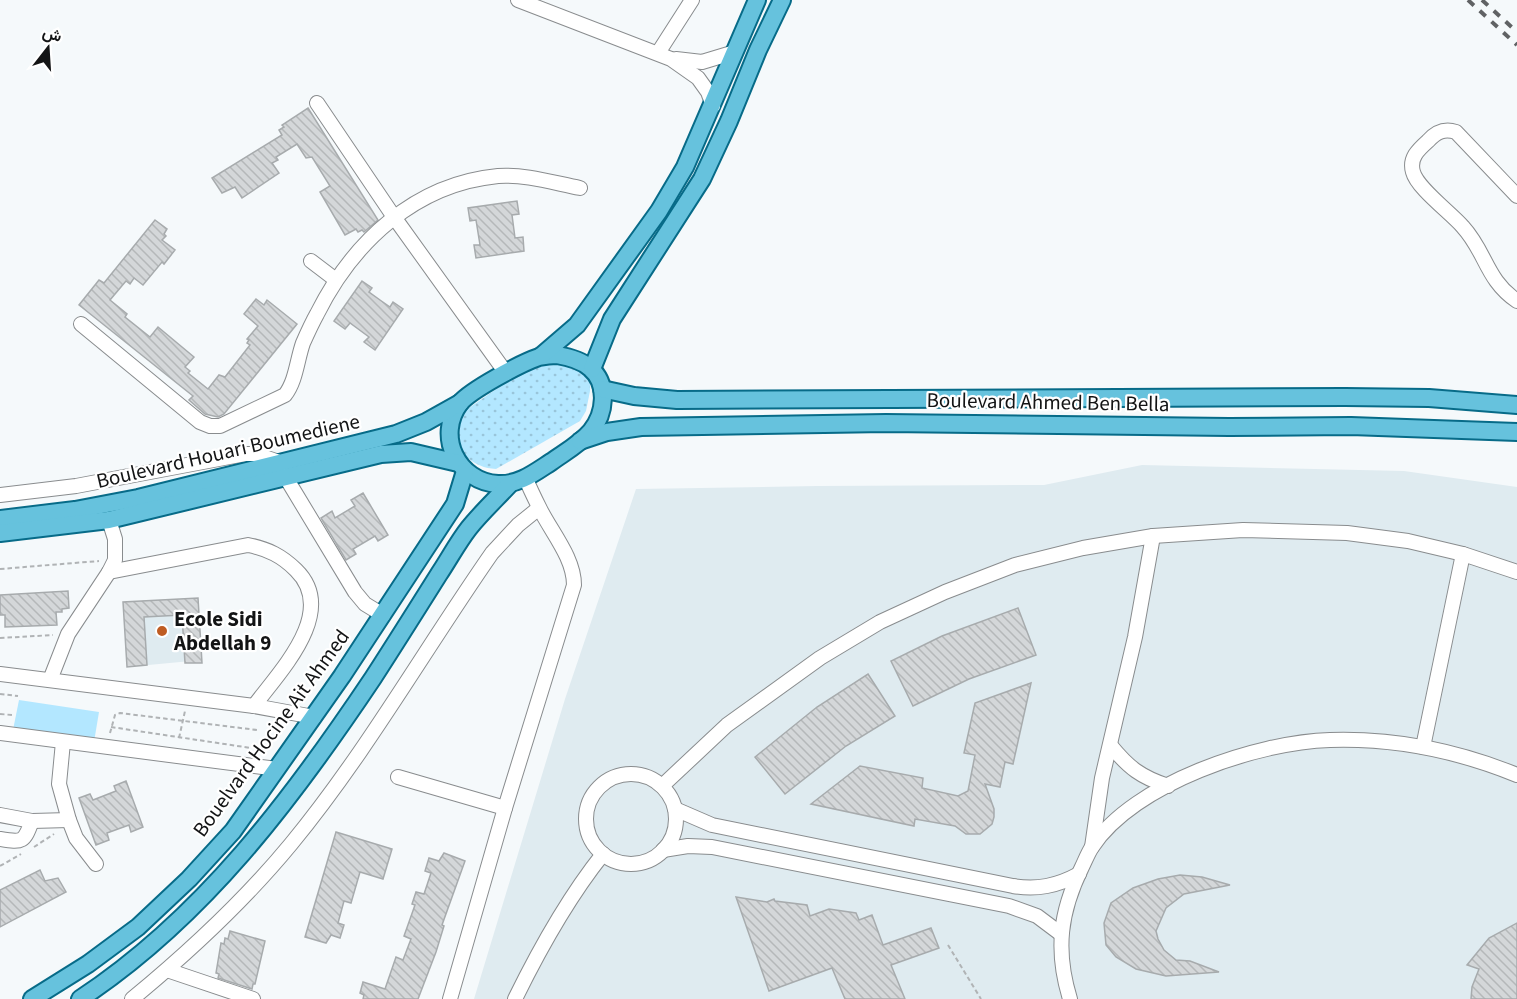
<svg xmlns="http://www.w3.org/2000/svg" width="1517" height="999" font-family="'Source Sans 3',Vazirmatn,sans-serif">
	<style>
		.built { fill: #dfebf0 }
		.grass { fill: url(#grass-dots) }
		.pitch { fill: #b3e7ff }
		.building { fill: url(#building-back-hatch); stroke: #a7abad; stroke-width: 1.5 }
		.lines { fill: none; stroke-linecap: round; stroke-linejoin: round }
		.minor-casing { stroke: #898c8e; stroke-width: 16 }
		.major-casing { stroke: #076b88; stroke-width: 20 }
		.path { stroke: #b0b3b5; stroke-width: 2; stroke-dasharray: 4.5 3; stroke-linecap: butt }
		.minor { stroke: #fff; stroke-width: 14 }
		.major { stroke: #66c2dd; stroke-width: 16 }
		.rail { stroke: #606264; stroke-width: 4; stroke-dasharray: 8 8; stroke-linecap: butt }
		.poi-dot { fill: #bf5c22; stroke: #fff; stroke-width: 2 }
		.labels { text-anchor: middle; stroke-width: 4.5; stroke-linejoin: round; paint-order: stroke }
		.street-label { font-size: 21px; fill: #131415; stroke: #fff }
		.poi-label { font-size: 21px; font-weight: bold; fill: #131415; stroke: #fff; text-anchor: start }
	</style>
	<defs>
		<pattern id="grass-dots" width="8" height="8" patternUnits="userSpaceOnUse" patternTransform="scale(1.5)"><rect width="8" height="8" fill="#b3e7ff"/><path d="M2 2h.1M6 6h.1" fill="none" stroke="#99c5da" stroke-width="1.8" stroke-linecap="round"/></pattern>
		<pattern id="building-back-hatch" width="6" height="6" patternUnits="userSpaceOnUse" patternTransform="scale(1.5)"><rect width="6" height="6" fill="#d4d7d9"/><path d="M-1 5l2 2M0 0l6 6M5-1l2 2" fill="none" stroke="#b5b8b9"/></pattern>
	</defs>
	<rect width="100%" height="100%" fill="#f5f9fb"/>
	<g class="built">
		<polygon points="1142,465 1404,471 1517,487 1517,999 474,999 565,699 636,489 817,486 1044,485"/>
		<polygon points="198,598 202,663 192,663 191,661 127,667 123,602"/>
	</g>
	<path class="grass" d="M546,359L578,367L586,376L590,383V391L586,411L580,421L496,469C463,467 447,438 466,410L535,362Z"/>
	<polygon class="pitch" points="19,700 99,712 94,742 13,730"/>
	<g class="building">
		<polygon points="308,108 378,220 364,232 362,230 358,232 356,229 345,235 320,192 330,186 312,157 306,158 297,144 276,157 278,160 272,163 279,173 242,198 235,187 222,193 212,178 282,135 279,130 284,127 282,125"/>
		<polygon points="517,201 519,214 512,215 515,238 523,237 524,251 476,258 474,245 480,245 476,220 470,221 468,208"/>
		<polygon points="155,220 167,229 164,234 166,236 162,240 175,250 164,264 162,262 143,285 134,278 130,284 126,281 110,300 127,314 125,317 150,337 158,327 194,357 185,367 190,371 188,373 208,389 219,375 225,377 250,345 247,343 249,340 247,339 258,326 244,314 256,299 264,305 267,300 297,324 224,414 218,417 205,414 189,400 193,396 79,305 99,280 104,283"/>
		<polygon points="362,281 372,288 369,292 380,300 390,307 393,302 403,309 375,350 364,342 369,337 350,323 345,329 334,321"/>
		<polygon points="363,493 388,535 378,541 375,536 353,549 356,554 346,560 321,518 332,511 335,518 355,506 351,500"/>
		<polygon points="68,591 69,608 62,609 62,612 56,612 57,625 5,627 5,615 0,615 0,595"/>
		<polygon points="198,598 202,663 185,663 182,615 144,617 147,665 127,667 123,602"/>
		<polygon points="1018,608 1036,655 969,679 913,706 891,661 942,636"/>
		<polygon points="868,674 895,716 846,746 785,794 755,757 817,707"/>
		<polygon points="1031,683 1013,764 1005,762 1000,787 985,784 994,809 994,817 992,824 980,834 966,834 955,826 915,819 914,826 811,804 860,766 923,778 922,788 958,796 968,791 975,755 964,753 975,703"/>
		<polygon points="126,781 143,827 131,832 129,825 107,833 109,840 96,845 79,798 90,794 93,800 116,791 114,786"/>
		<polygon points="336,832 392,849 383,879 360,872 351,903 344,901 338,923 344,925 340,938 331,935 326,943 305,937"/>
		<polygon points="444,853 465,861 442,925 444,926 436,952 418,999 363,999 364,995 360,993 363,982 385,989 396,957 403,960 411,939 404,936 415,905 412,904 416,892 424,894 431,873 425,871 429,858 439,861"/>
		<polygon points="40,870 45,881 58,878 66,892 0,927 0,890"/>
		<polygon points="1180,875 1202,877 1230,885 1184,894 1166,908 1156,931 1158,939 1164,950 1176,960 1190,961 1219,972 1166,976 1136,969 1116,957 1106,945 1104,923 1111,903 1133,888 1158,879"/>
		<polygon points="736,897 767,902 774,899 775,901 807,905 810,916 829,909 856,913 859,920 872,915 883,945 931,928 939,948 891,965 905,999 845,999 832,968 769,991"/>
		<polygon points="1517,923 1517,999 1471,999 1472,987 1479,969 1467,965 1489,938"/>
		<polygon points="230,931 265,941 255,984 253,984 252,989 218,978 219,974 216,973 221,943 224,944 225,938 228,939"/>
	</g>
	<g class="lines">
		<g class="minor-casing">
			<g id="minor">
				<polyline points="518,0 671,59 698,78 708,92 713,106"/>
				<polyline points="658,53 692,0"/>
				<polyline points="676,59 702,62 735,52"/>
				<polyline points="317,103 394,217 506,373"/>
				<path d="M1517,196L1456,132C1444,128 1436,132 1428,141C1418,150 1409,158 1413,172C1417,188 1451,213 1463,227C1486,252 1486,280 1517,301"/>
				<polyline points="311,261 336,280"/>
				<path d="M81,324L200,422L210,426H220L285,395C296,381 297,360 303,343C307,334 312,323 317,314C353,242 415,184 498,176C525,174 554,183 580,188"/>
				<polyline points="285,476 355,592 365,604 383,615"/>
				<polyline points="0,495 76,486 245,454 255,454 279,462"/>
				<path d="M109,572L248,545C268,549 282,556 296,570C339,612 279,672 254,706"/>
				<polyline points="0,674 254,706 314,717"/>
				<polyline points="50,680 68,634 109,572 115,560 115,539 109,520"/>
				<polyline points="0,733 277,769"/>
				<polyline points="63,742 59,784 69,820 76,838 96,864"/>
				<path d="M1111,746C1129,768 1141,777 1168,786"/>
				<polyline points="1423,747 1463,554"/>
				<circle cx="631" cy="819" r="45"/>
				<polyline points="398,777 505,808"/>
				<polyline points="662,786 727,725 820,658 880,622 945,592 1015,565 1083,548 1153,536 1243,530 1347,533 1408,541 1463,554 1517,572"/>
				<path d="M675,809L712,825L1013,886C1037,890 1057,886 1079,874"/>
				<polyline points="0,815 32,821 69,820"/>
				<path d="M0,839C23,843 24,842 32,821"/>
				<polyline points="1092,847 1102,778 1135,637 1153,536"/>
				<polyline points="663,850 688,846 712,847 1009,906 1037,916 1061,934"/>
				<polyline points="167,970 253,999"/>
				<path d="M132,999C189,952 244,901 291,844C366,753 425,649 492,553L518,525L539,508"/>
				<path d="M450,999L505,808L574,585C574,558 552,533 540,509C535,499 530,489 526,479"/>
				<path d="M515,999C540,948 567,899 603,854"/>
				<path d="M1070,999C1055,950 1060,912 1082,867C1085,861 1088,853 1092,847C1134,783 1258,742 1330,740C1394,738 1458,751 1517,775"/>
			</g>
		</g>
		<g class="major-casing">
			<g id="major">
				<path d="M557,355C569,357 581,360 590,368C609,384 605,414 591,431C580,444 565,452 551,462C534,473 519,485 498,484C458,482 435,436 460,403C471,390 521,363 539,357C544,356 551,355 557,355Z"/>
				<polyline points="541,356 577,325 659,211 685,167 757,0"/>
				<polyline points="592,369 612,319 702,179 729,121 758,50 782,0"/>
				<polyline points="602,389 634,396 677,400 1345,397 1429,398 1517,405"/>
				<polyline points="580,441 607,432 641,427 886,423 1229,427 1351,426 1517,432"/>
				<polyline points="0,519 75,510 138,498 396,434 426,422 460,403"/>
				<polyline points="0,533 109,520 381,454 411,452 458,463"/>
				<polyline points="32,999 88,964 138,927 189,879 233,831 342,676 455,504 465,471"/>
				<path d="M80,999C203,918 292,799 373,678C395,644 417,609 439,574C449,559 458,542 469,528C481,513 496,499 509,485"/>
			</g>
		</g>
		<g class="path">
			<polyline points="0,569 99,561"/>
			<polyline points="0,638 53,635"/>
			<polyline points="0,694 18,696"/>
			<polyline points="0,714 12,715"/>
			<polyline points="111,727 251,748"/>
			<polyline points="110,733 115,715 120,713 257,730"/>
			<polyline points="179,738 185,711"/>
			<polyline points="34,847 54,834"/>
			<polyline points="0,866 21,854"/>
			<polyline points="948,945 981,999"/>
		</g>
		<use href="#minor" class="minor"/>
		<use href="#major" class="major"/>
		<g class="rail">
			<polyline points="1468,0 1517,45"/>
			<polyline points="1482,0 1517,32"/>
		</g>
	</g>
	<circle class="poi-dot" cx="162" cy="631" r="6"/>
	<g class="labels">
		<g class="street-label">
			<text transform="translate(1048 402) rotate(1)" y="7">Boulevard Ahmed Ben Bella</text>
			<text transform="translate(228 451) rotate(-13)" y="7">Boulevard Houari Boumediene</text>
			<text transform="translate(271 733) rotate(-54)" y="7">Bouelvard Hocine Ait Ahmed</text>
		</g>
		<g class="poi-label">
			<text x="174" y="626">Ecole Sidi<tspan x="174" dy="24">Abdellah 9</tspan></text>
		</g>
	</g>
	<g transform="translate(48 48) rotate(17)" stroke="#ffffff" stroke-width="4.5" paint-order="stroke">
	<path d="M0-4.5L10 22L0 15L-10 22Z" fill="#131415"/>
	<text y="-9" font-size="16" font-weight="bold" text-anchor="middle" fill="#131415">ش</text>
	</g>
</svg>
